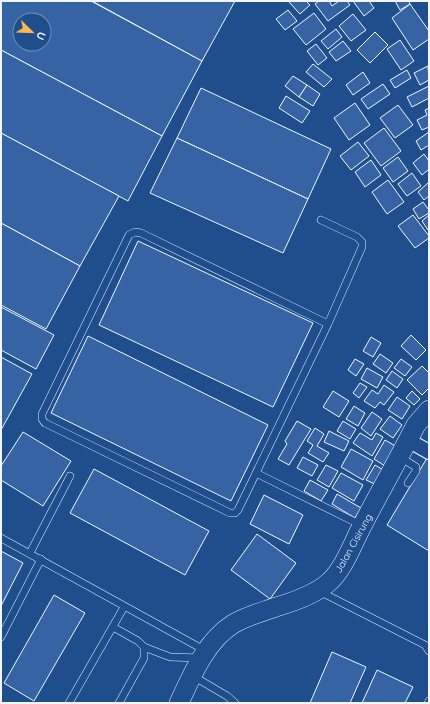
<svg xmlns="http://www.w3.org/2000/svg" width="430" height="704" font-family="Quicksand,sans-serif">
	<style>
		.building { fill: #3563a3; stroke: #f2f6ff; fill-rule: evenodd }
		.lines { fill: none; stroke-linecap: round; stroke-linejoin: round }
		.service-casing { stroke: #f2f6ff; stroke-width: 8 }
		.minor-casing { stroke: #f2f6ff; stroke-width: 16 }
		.secondary-casing { stroke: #f2f6ff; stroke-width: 20 }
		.service { stroke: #1f4e8c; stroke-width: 7 }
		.minor { stroke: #1f4e8c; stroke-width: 14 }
		.secondary { stroke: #1f4e8c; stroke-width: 19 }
		.labels { text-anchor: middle; stroke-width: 3; stroke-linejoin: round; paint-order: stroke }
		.street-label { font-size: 10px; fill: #f2f6ff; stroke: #1f4e8c }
	</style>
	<rect width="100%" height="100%" fill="#1f4e8c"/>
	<g class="building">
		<path d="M1,1H91L202,61L162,136L1,50ZM20,20H44V44H20Z"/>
		<polygon points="92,1 235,1 202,61"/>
		<polygon points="290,1 306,1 310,5 300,14 289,2"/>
		<polygon points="319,1 329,1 332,6 339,1 347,1 350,5 328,21 315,4"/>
		<polygon points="353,1 369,1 374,8 364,16"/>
		<polygon points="395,1 409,1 410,4 400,10"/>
		<polygon points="410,4 429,31 429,39 413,50 392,18"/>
		<polygon points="288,10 297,21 285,30 276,19"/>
		<polygon points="314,13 326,29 306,45 293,29"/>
		<polygon points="353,14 366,30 351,41 339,26"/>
		<polygon points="336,29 342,37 328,49 321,41"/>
		<polygon points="375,32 388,45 370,63 357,50"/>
		<polygon points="400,40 414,61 401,70 387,49"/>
		<polygon points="343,41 351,51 336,61 329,52"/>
		<polygon points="316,44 327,58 318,65 307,51"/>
		<polygon points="1,50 162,136 128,201 1,133"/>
		<polygon points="313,64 332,79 324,87 306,72"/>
		<polygon points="428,66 429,80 420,85 414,73"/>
		<polygon points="407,70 411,78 395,88 390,80"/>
		<polygon points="363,72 370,83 353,95 346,85"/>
		<polygon points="293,76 307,85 299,97 285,86"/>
		<polygon points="383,84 390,94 368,109 361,99"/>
		<polygon points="307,85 320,94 313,106 299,97"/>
		<polygon points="429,86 429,98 412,107 407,97"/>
		<polygon points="201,88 331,149 308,199 177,138"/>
		<polygon points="286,96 310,111 302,123 279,108"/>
		<polygon points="355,103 370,125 349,140 334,118"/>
		<polygon points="398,105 413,125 395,138 380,118"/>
		<polygon points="429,108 429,127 422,130 417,120 427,115 425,110"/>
		<polygon points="384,128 401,151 381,166 364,143"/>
		<polygon points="429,132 429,145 421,150 416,141"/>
		<polygon points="1,133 119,196 80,266 1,223"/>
		<polygon points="177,138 308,199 283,253 150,193"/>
		<polygon points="358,142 369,156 351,170 340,156"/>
		<polygon points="424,154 429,161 429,169 422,175 413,163"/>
		<polygon points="398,157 408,171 393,182 383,168"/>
		<polygon points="371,160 381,175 365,187 355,172"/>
		<polygon points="412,173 421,186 407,196 398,184"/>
		<polygon points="388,180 404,202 387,214 372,192"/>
		<polygon points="429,182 429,196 424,200 418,192"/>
		<polygon points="423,202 429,210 429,213 419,219 413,209"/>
		<polygon points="413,215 429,236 429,238 415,248 398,226"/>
		<polygon points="429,215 429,229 428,230 422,221"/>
		<polygon points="1,223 80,266 46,329 1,305"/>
		<polygon points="138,241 313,323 273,407 99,325"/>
		<polygon points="1,307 54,335 36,369 1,350"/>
		<polygon points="411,335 426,350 416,360 401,346"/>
		<polygon points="88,336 268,425 231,501 51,413"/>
		<polygon points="371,337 381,343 373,357 363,351"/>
		<polygon points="380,354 393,363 386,373 373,364"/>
		<polygon points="1,357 32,374 1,430"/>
		<polygon points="355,359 364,364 356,376 348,370"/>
		<polygon points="401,359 412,367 405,376 394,368"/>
		<polygon points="422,366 429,373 429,388 422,395 407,380"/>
		<polygon points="367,368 383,377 377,388 361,379"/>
		<polygon points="392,371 403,379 397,388 386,380"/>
		<polygon points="360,383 367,387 359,398 353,393"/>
		<polygon points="384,385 394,392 384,405 380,402 375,408 364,401 372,390 378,394"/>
		<polygon points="333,391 349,401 339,417 323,407"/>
		<polygon points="412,391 420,399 414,405 406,398"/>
		<polygon points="397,397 410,406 402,419 388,410"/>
		<polygon points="354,406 365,413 358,426 346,419"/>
		<polygon points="372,412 382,419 371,436 361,428"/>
		<polygon points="390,416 402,425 393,438 380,429"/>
		<polygon points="297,421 311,429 289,465 278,459 287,444 285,441"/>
		<polygon points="343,421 356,429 350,439 337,431"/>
		<polygon points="315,428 324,434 317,446 329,453 323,462 308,453 313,445 307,441"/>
		<polygon points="329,431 349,441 344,451 324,442"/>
		<polygon points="23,432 71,461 43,506 1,480 1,466"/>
		<polygon points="360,433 372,440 376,433 383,437 372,456 353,443"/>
		<polygon points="385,440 397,447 385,466 374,459"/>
		<polygon points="351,449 373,461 363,480 341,467"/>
		<polygon points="303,457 318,465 312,476 297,468"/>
		<polygon points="427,458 429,460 429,551 387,525"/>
		<polygon points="326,465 338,471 329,487 317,480"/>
		<polygon points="375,465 385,471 377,485 366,480"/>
		<polygon points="94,469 209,531 185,575 70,513"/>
		<polygon points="341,473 363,485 354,501 332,488"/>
		<polygon points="310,480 328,490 321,501 304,491"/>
		<polygon points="337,494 361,508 355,518 332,504"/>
		<polygon points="264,495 303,515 289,544 250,524"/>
		<polygon points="257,534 296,563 270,599 231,570"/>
		<polygon points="1,551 23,563 1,606"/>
		<polygon points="54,595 85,613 34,701 4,683"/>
		<polygon points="332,652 366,667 350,703 310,703"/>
		<polygon points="377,670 413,687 405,703 362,703"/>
	</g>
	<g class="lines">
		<g class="service-casing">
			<g id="service">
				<polyline points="321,220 357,237 362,242 362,247 328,324 256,473 361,525"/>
				<polyline points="400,457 416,467 416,471 408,483"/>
				<polyline points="256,473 238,510 235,513 230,513 45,423 42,419 42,414 129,235 135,232 141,233 328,324"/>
				<polyline points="1,538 206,651"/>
				<polyline points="30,553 70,476"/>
				<polyline points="319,591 425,645 429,651"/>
				<polyline points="113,627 138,641 144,647 144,658 119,703"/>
				<polyline points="1,637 41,559"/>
				<polyline points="144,647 170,657 200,658"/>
				<polyline points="193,676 227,696 235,703"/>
				<polyline points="69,703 124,607"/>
				<polyline points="428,703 429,701"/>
			</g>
		</g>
		<g class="minor-casing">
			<polyline id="minor" points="408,440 429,452"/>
		</g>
		<g class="secondary-casing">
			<path id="secondary" d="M179,703C192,675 206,641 233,624C246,616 262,612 276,607C293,602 314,595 328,583C344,569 352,545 362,526C377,497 393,469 408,440L416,425L429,410"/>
		</g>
		<use href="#service" class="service"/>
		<use href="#minor" class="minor"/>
		<use href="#secondary" class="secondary"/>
	</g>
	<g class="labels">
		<g class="street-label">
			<text transform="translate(353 543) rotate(-61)" y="4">Jalan Cisirung</text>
		</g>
	</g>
	<rect width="430" height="704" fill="none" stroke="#f2f6ff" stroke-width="4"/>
	<g transform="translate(32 32) rotate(113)"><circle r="19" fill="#1f4e8c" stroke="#7391ba"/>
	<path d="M0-3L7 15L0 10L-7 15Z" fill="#ffb74d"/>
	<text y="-6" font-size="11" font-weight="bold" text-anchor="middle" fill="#f2f6ff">U</text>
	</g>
</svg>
